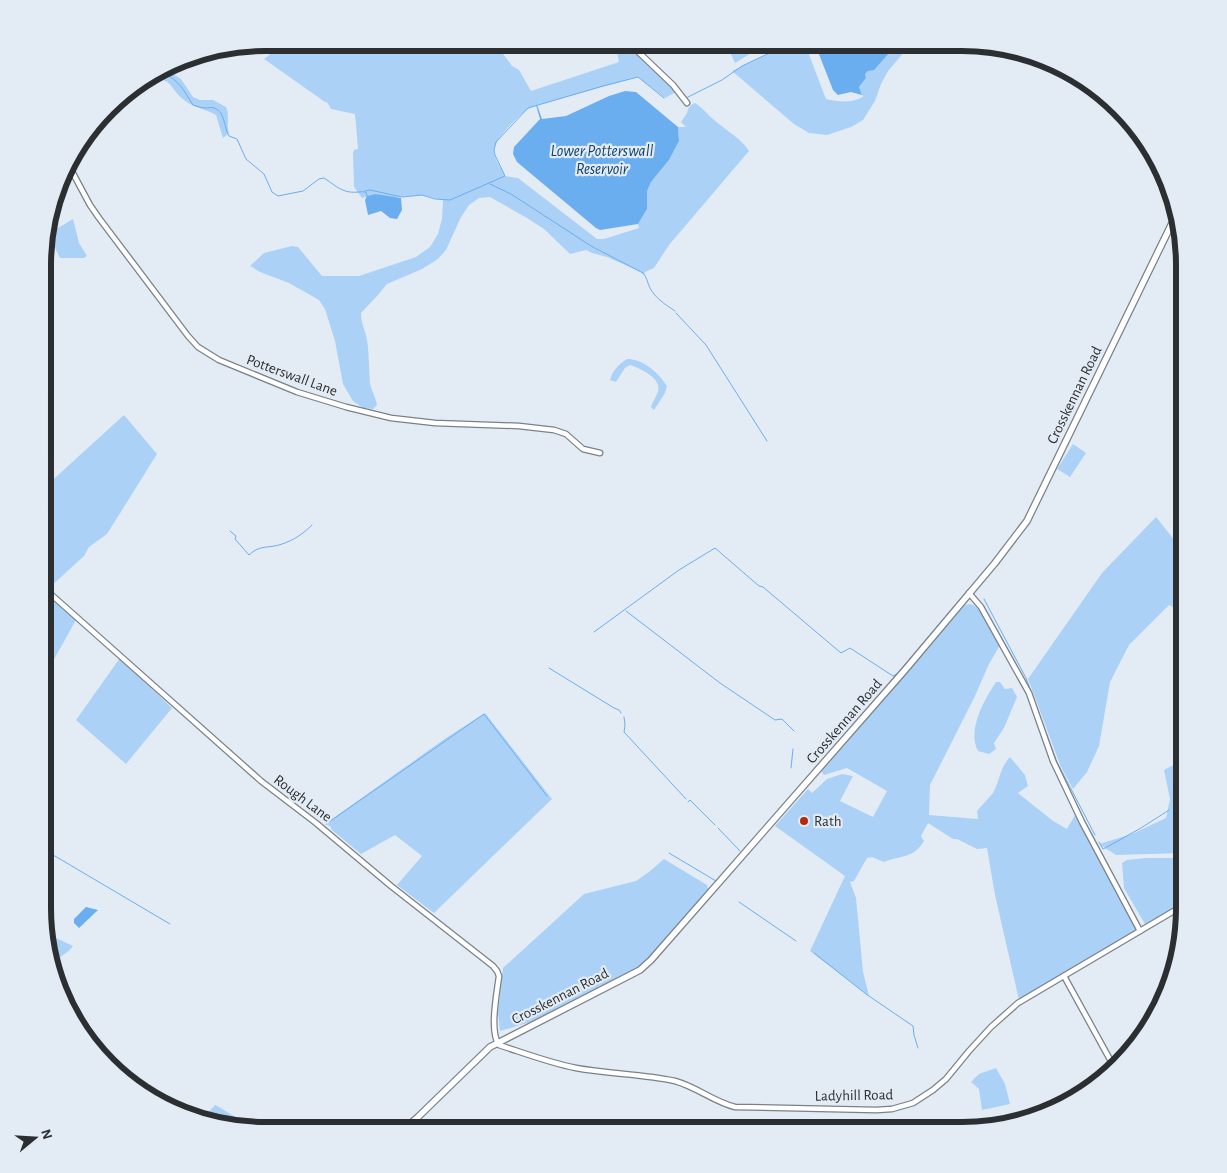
<svg xmlns="http://www.w3.org/2000/svg" width="1227" height="1173" font-family="'Alegreya Sans',sans-serif">
	<style>
		.green { fill: #acd1f7 }
		.water { fill: #6aaef0 }
		.lines { fill: none; stroke-linecap: round; stroke-linejoin: round }
		.stream { stroke: #6aaef0; stroke-width: 1 }
		.street-casing { stroke: #7a8189; stroke-width: 7 }
		.secondary-casing { stroke: #7a8189; stroke-width: 8 }
		.street { stroke: #fff; stroke-width: 4.5 }
		.secondary { stroke: #fff; stroke-width: 5.5 }
		.poi-dot { fill: #b5290b; stroke: #e3ecf4; stroke-width: 2 }
		.labels { text-anchor: middle; stroke-width: 4.5; stroke-linejoin: round; paint-order: stroke }
		.street-label { font-size: 15px; fill: #2c2f32; stroke: #e3ecf4 }
		.poi-label { font-size: 15px; fill: #2c2f32; stroke: #e3ecf4; text-anchor: start }
		.water-label { font-size: 16px; font-style: italic; fill: #0f406a; stroke: #e3ecf4 }
		.rim { fill: none; stroke: #2c2f32; stroke-width: 6 }
	</style>
	<rect width="100%" height="100%" fill="#e3ecf4"/>
	<g class="green">
		<path d="M284,43H495L512,66L519,70L531,91L619,62L617,52L624,46H629L646,64L675,89L676,92L665,98L638,77L534,106C523,110 495,138 494,150C494,160 502,169 505,176L518,178L597,239H604L639,228L638,224L647,209V191L651,182L669,160L679,141L678,127H686L681,122L687,113L688,109L691,105L695,103C702,107 707,114 713,119C725,130 741,138 749,151L669,245L654,268L645,272L644,275L641,272L607,257L592,253L586,250L570,254L544,229L527,218L490,197L479,198L469,205L461,217L446,250L438,259L422,269L387,284L378,295L361,313C361,323 365,330 367,340C369,353 369,369 370,383C371,390 376,398 377,405L373,409L363,408L353,401L343,384L335,341L325,309L319,300L289,283L260,272L250,266L264,253L292,246L298,247L322,276H359L416,257L430,247L438,234L442,219L443,200L422,195L399,197H386L375,194L362,198L354,187L353,152L354,150L358,149L355,114L331,109L327,102H325L264,59Z"/>
		<polygon points="726,44 758,44 753,52 735,63"/>
		<path d="M805,44L826,99C839,102 851,103 863,97L859,87L866,78L865,74L897,44H911L888,71L881,84L875,101L863,120L851,127L827,135L809,133L794,124L732,71L787,45Z"/>
		<path d="M167,70L181,79L193,97L200,100H213L226,107C230,116 226,124 229,133L223,138L216,115C206,109 194,108 184,100C170,89 175,82 154,77Z"/>
		<polygon points="73,219 79,243 87,256 84,258 60,258 48,234"/>
		<path d="M627,359C642,358 659,373 667,386L665,393L654,410L651,407C653,401 656,397 658,392C663,379 640,368 630,365L625,368L616,382L610,380C613,370 618,365 627,359Z"/>
		<polygon points="124,415 157,454 107,534 89,547 84,556 49,588 45,584 45,487"/>
		<polygon points="1073,444 1086,453 1070,477 1057,469"/>
		<polygon points="1156,517 1184,552 1184,637 1177,609 1169,605 1129,645 1110,682 1099,746 1087,772 1073,789 1061,767 1028,679 1102,573"/>
		<polygon points="45,593 76,620 44,677"/>
		<path d="M971,604C983,608 995,634 1000,645L989,664L975,696L930,785L929,815L978,819L977,811C982,805 988,799 993,793C1000,781 999,769 1010,757L1025,775L1028,786L1018,793L1053,821L1067,829L1075,815L1104,866L1138,930L1098,952L1019,1000L995,895L987,848L977,849L957,839H953L928,823L921,836L924,841C913,859 901,855 884,862L872,857L867,858L854,881L850,882L856,898L863,972L869,996L810,951L845,876L775,826L808,789L812,793L827,779L842,774L853,776L840,801L873,817L887,791L847,768L824,775L821,771L957,613L965,605Z"/>
		<polygon points="120,658 172,708 126,764 76,720"/>
		<path d="M996,682H1000L1005,689L1012,688L1017,697L1004,728L994,743L996,749L989,754L978,751C967,730 984,700 996,682Z"/>
		<polygon points="1184,705 1184,853 1116,855 1099,844 1132,834 1166,818 1170,799 1164,770 1181,761 1183,738 1178,728 1178,708"/>
		<polygon points="485,713 552,799 434,913 397,885 422,856 395,835 361,854 332,830 330,826 325,824 446,738"/>
		<polygon points="1146,858 1184,858 1184,902 1145,924 1124,888 1122,863 1127,860"/>
		<polygon points="664,859 707,885 709,891 644,963 636,970 534,1021 500,1031 498,1013 503,968 584,894 636,881 649,872"/>
		<path d="M54,937L73,946C68,954 57,956 53,966L65,978L64,984L59,989L54,980L48,945Z"/>
		<polygon points="996,1068 1005,1084 1010,1104 982,1110 979,1089 971,1082 979,1074"/>
		<polygon points="215,1105 219,1107 257,1130 251,1130 204,1117"/>
	</g>
	<g class="water">
		<polygon points="815,44 897,44 874,70 868,71 865,74 866,78 859,87 862,95 851,92 838,95 833,90"/>
		<polygon points="625,91 636,92 678,127 679,141 669,160 651,182 647,191 647,209 638,224 600,230 596,228 517,162 513,154 514,147 540,119 536,105 537,105 542,119 566,116 609,96"/>
		<polygon points="375,194 401,198 402,210 397,219 390,218 381,211 368,215 365,200 367,196"/>
		<polygon points="86,907 98,910 79,928 74,923 74,919"/>
	</g>
	<g class="lines">
		<g class="stream">
			<path d="M163,72C180,82 183,89 193,105C197,106 201,108 205,108C209,108 211,107 214,108C225,111 224,128 229,136L237,139L246,159L264,174L272,192L278,196L303,191L319,179L324,178C332,183 340,191 350,192C356,193 361,191 366,192L367,196"/>
			<polyline points="686,98 722,80 742,66 778,49 783,44"/>
			<path d="M490,184L511,194L591,246L643,273C647,277 647,282 650,288C655,298 666,305 675,311"/>
			<polyline points="365,191 370,190 402,197 422,195 435,199 450,200 505,176 495,155 494,150 496,142 528,108 603,86 638,77 664,98"/>
			<polyline points="676,313 706,345 767,441"/>
			<path d="M230,531L236,536L235,539L249,555C260,544 269,549 282,544C294,540 303,534 312,525"/>
			<polyline points="984,599 1026,678 1057,762 1095,835"/>
			<polyline points="626,611 720,683 775,720 782,719 794,731"/>
			<polyline points="594,632 679,570 715,548 759,586 763,587 841,653 850,648 893,676 897,674 908,661 967,591"/>
			<polyline points="549,668 614,708 619,710 621,713"/>
			<polyline points="624,717 625,725 624,732 686,799"/>
			<polyline points="791,768 793,749"/>
			<polyline points="688,802 690,800 715,825"/>
			<polyline points="326,824 484,714 547,796"/>
			<polyline points="718,828 740,851"/>
			<polyline points="1099,842 1103,849 1107,847 1141,828 1169,810"/>
			<polyline points="43,849 170,924"/>
			<polyline points="669,853 716,881"/>
			<polyline points="739,902 796,941"/>
			<polyline points="1175,929 1179,942"/>
			<polyline points="814,953 866,994 913,1026 914,1035 918,1048"/>
		</g>
		<g class="street-casing">
			<g id="street">
				<polyline points="629,43 673,85 687,103"/>
				<polyline points="68,164 90,205 99,218 188,336 198,347 219,360 297,392 346,407 391,418 435,423 519,426 554,430 566,434 583,449 600,453"/>
				<path d="M45,589L261,781L316,823L391,886L493,966L497,971L499,976C497,993 489,1031 499,1045C524,1053 550,1063 576,1068C609,1074 643,1074 675,1081C697,1087 714,1102 735,1107L876,1110L892,1109L913,1103L933,1090L946,1079L969,1051L991,1027L1018,1003L1184,905"/>
				<polyline points="969,593 981,607 1029,693 1053,761 1082,822 1140,931"/>
				<polyline points="1064,976 1113,1065"/>
			</g>
		</g>
		<g class="secondary-casing">
			<polyline id="secondary" points="403,1130 418,1117 490,1047 640,970 651,960 905,670 995,563 1027,521 1176,215"/>
		</g>
		<use href="#street" class="street"/>
		<use href="#secondary" class="secondary"/>
	</g>
	<circle class="poi-dot" cx="804" cy="821" r="5"/>
	<g class="labels">
		<g class="street-label">
			<text transform="translate(292 375) rotate(20)" y="5">Potterswall Lane</text>
			<text transform="translate(1074 395) rotate(-64)" y="5">Crosskennan Road</text>
			<text transform="translate(844 721) rotate(-49)" y="5">Crosskennan Road</text>
			<text transform="translate(303 798) rotate(37)" y="5">Rough Lane</text>
			<text transform="translate(560 996) rotate(-27)" y="5">Crosskennan Road</text>
			<text transform="translate(854 1095) rotate(-1)" y="5">Ladyhill Road</text>
		</g>
		<g class="poi-label">
			<text x="814" y="826">Rath</text>
		</g>
		<g class="water-label">
			<text x="602" y="156">Lower Potterswall<tspan x="602" dy="18">Reservoir</tspan></text>
		</g>
	</g>
	<path d="M0 0H1227V1173H0ZM265 51H962A214 214 0 0 1 1176 265V908A214 214 0 0 1 962 1122H265A214 214 0 0 1 51 908V265A214 214 0 0 1 265 51Z" fill="#e3ecf4" fill-rule="evenodd"/>
	<path class="rim" d="M265 51H962A214 214 0 0 1 1176 265V908A214 214 0 0 1 962 1122H265A214 214 0 0 1 51 908V265A214 214 0 0 1 265 51Z"/>
	<g transform="translate(35 1138) rotate(72)" stroke="#e3ecf4" stroke-width="4" paint-order="stroke">
	<path d="M0-4L9 19L0 12L-9 19Z" fill="#2c2f32"/>
	<text y="-8" font-size="14" font-weight="bold" text-anchor="middle" fill="#2c2f32">N</text>
	</g>
</svg>
